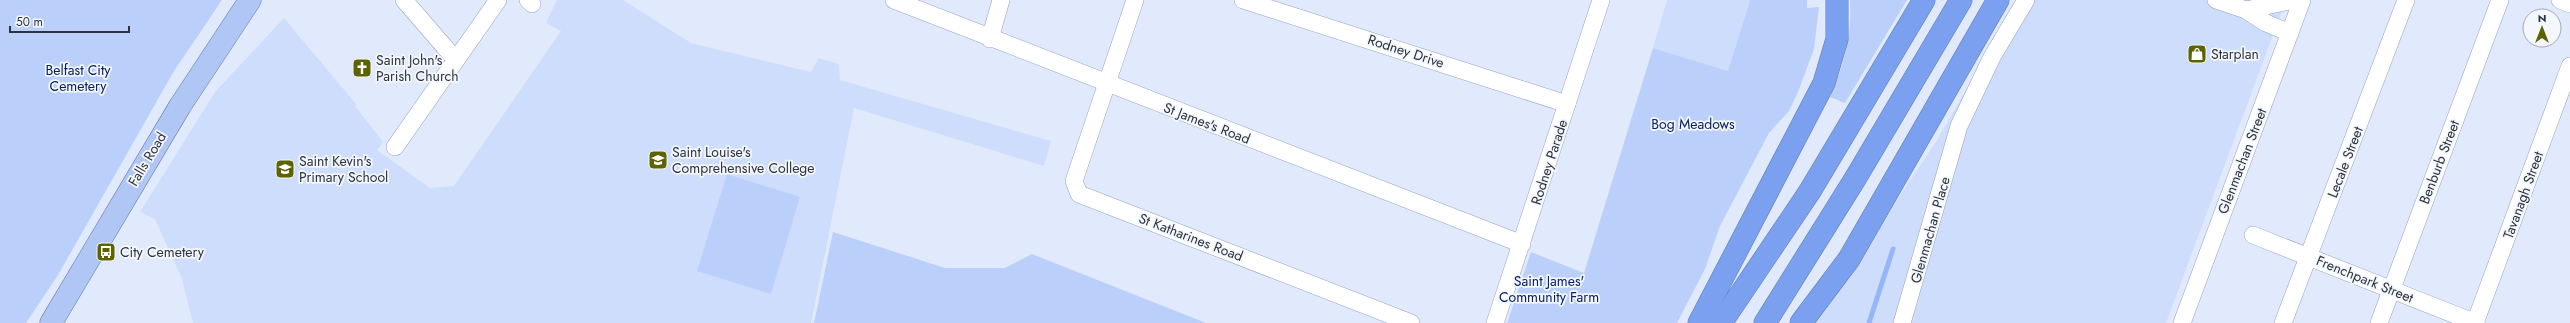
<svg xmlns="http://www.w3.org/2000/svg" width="2570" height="323" font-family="Jost,sans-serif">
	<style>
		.built { fill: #ceddfb }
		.green { fill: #bad0fb }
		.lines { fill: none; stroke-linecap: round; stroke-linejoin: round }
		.stream { stroke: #97b6f8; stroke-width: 5 }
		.minor-casing { stroke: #94a2bf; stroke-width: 18 }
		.major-casing { stroke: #5f7ab1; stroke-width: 23 }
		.highway-casing { stroke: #5f7ab1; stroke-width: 23 }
		.minor { stroke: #fff; stroke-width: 17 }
		.major { stroke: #b0c6f5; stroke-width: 22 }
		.highway { stroke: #7ba0ef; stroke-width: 22 }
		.labels { text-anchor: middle; stroke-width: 3.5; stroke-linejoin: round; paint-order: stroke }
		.street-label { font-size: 14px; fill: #2c323e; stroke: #f4f7fd }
		.poi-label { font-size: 14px; fill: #2c323e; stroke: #f4f7fd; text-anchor: start }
		.park-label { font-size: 14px; fill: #07206a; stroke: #f4f7fd }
	</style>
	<rect width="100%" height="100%" fill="#e0eafc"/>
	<g class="built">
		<polygon points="557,0 623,0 691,43 811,72 819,58 839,64 840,80 1051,141 1044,166 854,108 811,323 193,323 182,279 155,219 140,212 215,92 284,18 356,104 355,106 383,142 377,150 430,188 454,186 561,31 546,23"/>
		<polygon points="1667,0 1750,0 1728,71 1653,48"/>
		<polygon points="2018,0 2286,0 2166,323 1809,323 1841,283 1936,142"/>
	</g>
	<g class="green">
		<polygon points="0,0 222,0 174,71 58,275 26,323 0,323"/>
		<polygon points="1750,0 1807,0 1807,8 1819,7 1814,49 1798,92 1789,111 1769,133 1720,226 1705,269 1677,323 1507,323 1531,252 1584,273 1653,48 1728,71"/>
		<path d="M1850,0H1907L1845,103L1830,97C1844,66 1852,35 1850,0Z"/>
		<polygon points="727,174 800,197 771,294 697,271"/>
		<polygon points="833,232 945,268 1005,268 1032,254 1206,323 814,323"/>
	</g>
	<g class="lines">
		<polyline class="stream" points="1869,323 1893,249"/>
		<g class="minor-casing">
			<g id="minor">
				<polyline points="404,0 455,59"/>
				<polyline points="528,0 532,4"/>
				<polyline points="894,0 1522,244"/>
				<polyline points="1135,0 1074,181 1079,194 1411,323"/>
				<polyline points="1243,0 1567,104"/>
				<polyline points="2216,0 2246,10 2266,23 2290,33"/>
				<polyline points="2560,0 2570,4"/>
				<polyline points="2246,10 2295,0"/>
				<polyline points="990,39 1001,0"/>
				<polyline points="395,147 498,0"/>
				<polyline points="2253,235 2476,323"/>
				<polyline points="1495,323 1601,0"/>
				<polyline points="1902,323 1959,126 1992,57 2026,0"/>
				<polyline points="2182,323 2302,0"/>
				<polyline points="2283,323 2406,0"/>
				<polyline points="2379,323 2500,0"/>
				<polyline points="2475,323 2570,66"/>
			</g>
		</g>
		<g class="major-casing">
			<polyline id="major" points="51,323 180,106 250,0"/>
		</g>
		<g class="highway-casing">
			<g id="highway">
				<polyline points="1699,323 1824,83 1837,39 1837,0"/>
				<polyline points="1721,323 1810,191 1924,0"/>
				<polyline points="1765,323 1855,179 1961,0"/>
				<polyline points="1801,323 1849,259 1998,0"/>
			</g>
		</g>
		<use href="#minor" class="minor"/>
		<use href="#major" class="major"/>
		<use href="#highway" class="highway"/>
	</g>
	<defs>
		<g id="shop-square" transform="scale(1)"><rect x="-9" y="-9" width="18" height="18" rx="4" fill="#5c6300" stroke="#f4f7fd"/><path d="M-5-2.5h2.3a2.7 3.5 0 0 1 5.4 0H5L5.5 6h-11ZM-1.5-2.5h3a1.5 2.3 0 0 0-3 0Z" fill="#fff"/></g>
		<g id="church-square" transform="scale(1)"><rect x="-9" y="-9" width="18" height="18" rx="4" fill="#5c6300" stroke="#f4f7fd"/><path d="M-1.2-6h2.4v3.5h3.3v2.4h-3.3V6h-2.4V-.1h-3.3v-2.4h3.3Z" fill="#fff"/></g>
		<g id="school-square" transform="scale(1)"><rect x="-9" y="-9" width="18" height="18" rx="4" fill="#5c6300" stroke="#f4f7fd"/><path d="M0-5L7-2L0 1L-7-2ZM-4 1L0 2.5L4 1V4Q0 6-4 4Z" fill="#fff"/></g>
		<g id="bus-square" transform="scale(1)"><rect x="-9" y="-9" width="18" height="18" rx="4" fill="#5c6300" stroke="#f4f7fd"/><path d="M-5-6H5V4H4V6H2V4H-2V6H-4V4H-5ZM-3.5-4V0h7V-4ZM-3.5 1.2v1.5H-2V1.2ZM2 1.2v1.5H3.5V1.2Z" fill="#fff"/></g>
	</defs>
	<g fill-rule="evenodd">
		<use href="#shop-square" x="2197" y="54"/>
		<use href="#church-square" x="362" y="68"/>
		<use href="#school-square" x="658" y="160"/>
		<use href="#school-square" x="285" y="169"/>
		<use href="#bus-square" x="106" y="252"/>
	</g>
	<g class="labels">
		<g class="street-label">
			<text transform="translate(1406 51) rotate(18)" y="5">Rodney Drive</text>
			<text transform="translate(1207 123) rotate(21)" y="5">St James's Road</text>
			<text transform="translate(147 159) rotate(-59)" y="5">Falls Road</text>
			<text transform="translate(2242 161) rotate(-69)" y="5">Glenmachan Street</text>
			<text transform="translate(1549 162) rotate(-72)" y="5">Rodney Parade</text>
			<text transform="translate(2345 162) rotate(-69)" y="5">Lecale Street</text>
			<text transform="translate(2439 162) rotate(-69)" y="5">Benburb Street</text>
			<text transform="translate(2523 195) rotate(-70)" y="5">Tavanagh Street</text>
			<text transform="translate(1930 230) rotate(-74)" y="5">Glenmachan Place</text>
			<text transform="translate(1191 237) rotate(21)" y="5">St Katharines Road</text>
			<text transform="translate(2365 279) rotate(22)" y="5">Frenchpark Street</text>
		</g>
		<g class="poi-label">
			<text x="2211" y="59">Starplan</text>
			<text x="376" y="65">Saint John's<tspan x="376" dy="16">Parish Church</tspan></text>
			<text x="672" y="157">Saint Louise's<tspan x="672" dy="16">Comprehensive College</tspan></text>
			<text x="299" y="166">Saint Kevin's<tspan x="299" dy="16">Primary School</tspan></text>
			<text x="120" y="257">City Cemetery</text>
		</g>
		<g class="park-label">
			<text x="78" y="75">Belfast City<tspan x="78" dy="16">Cemetery</tspan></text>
			<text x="1693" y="129">Bog Meadows</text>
			<text x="1549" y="286">Saint James'<tspan x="1549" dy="16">Community Farm</tspan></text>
		</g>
	</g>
	<g transform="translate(2542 28)"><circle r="19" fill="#f4f7fd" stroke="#a4a8b1"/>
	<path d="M0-3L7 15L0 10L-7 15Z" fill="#5c6300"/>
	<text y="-6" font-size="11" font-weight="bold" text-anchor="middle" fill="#2c323e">N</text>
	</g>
	<path d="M10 26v6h119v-6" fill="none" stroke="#2c323e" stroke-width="2"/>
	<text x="16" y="26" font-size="12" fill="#2c323e" stroke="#f4f7fd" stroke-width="3" paint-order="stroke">50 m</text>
</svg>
